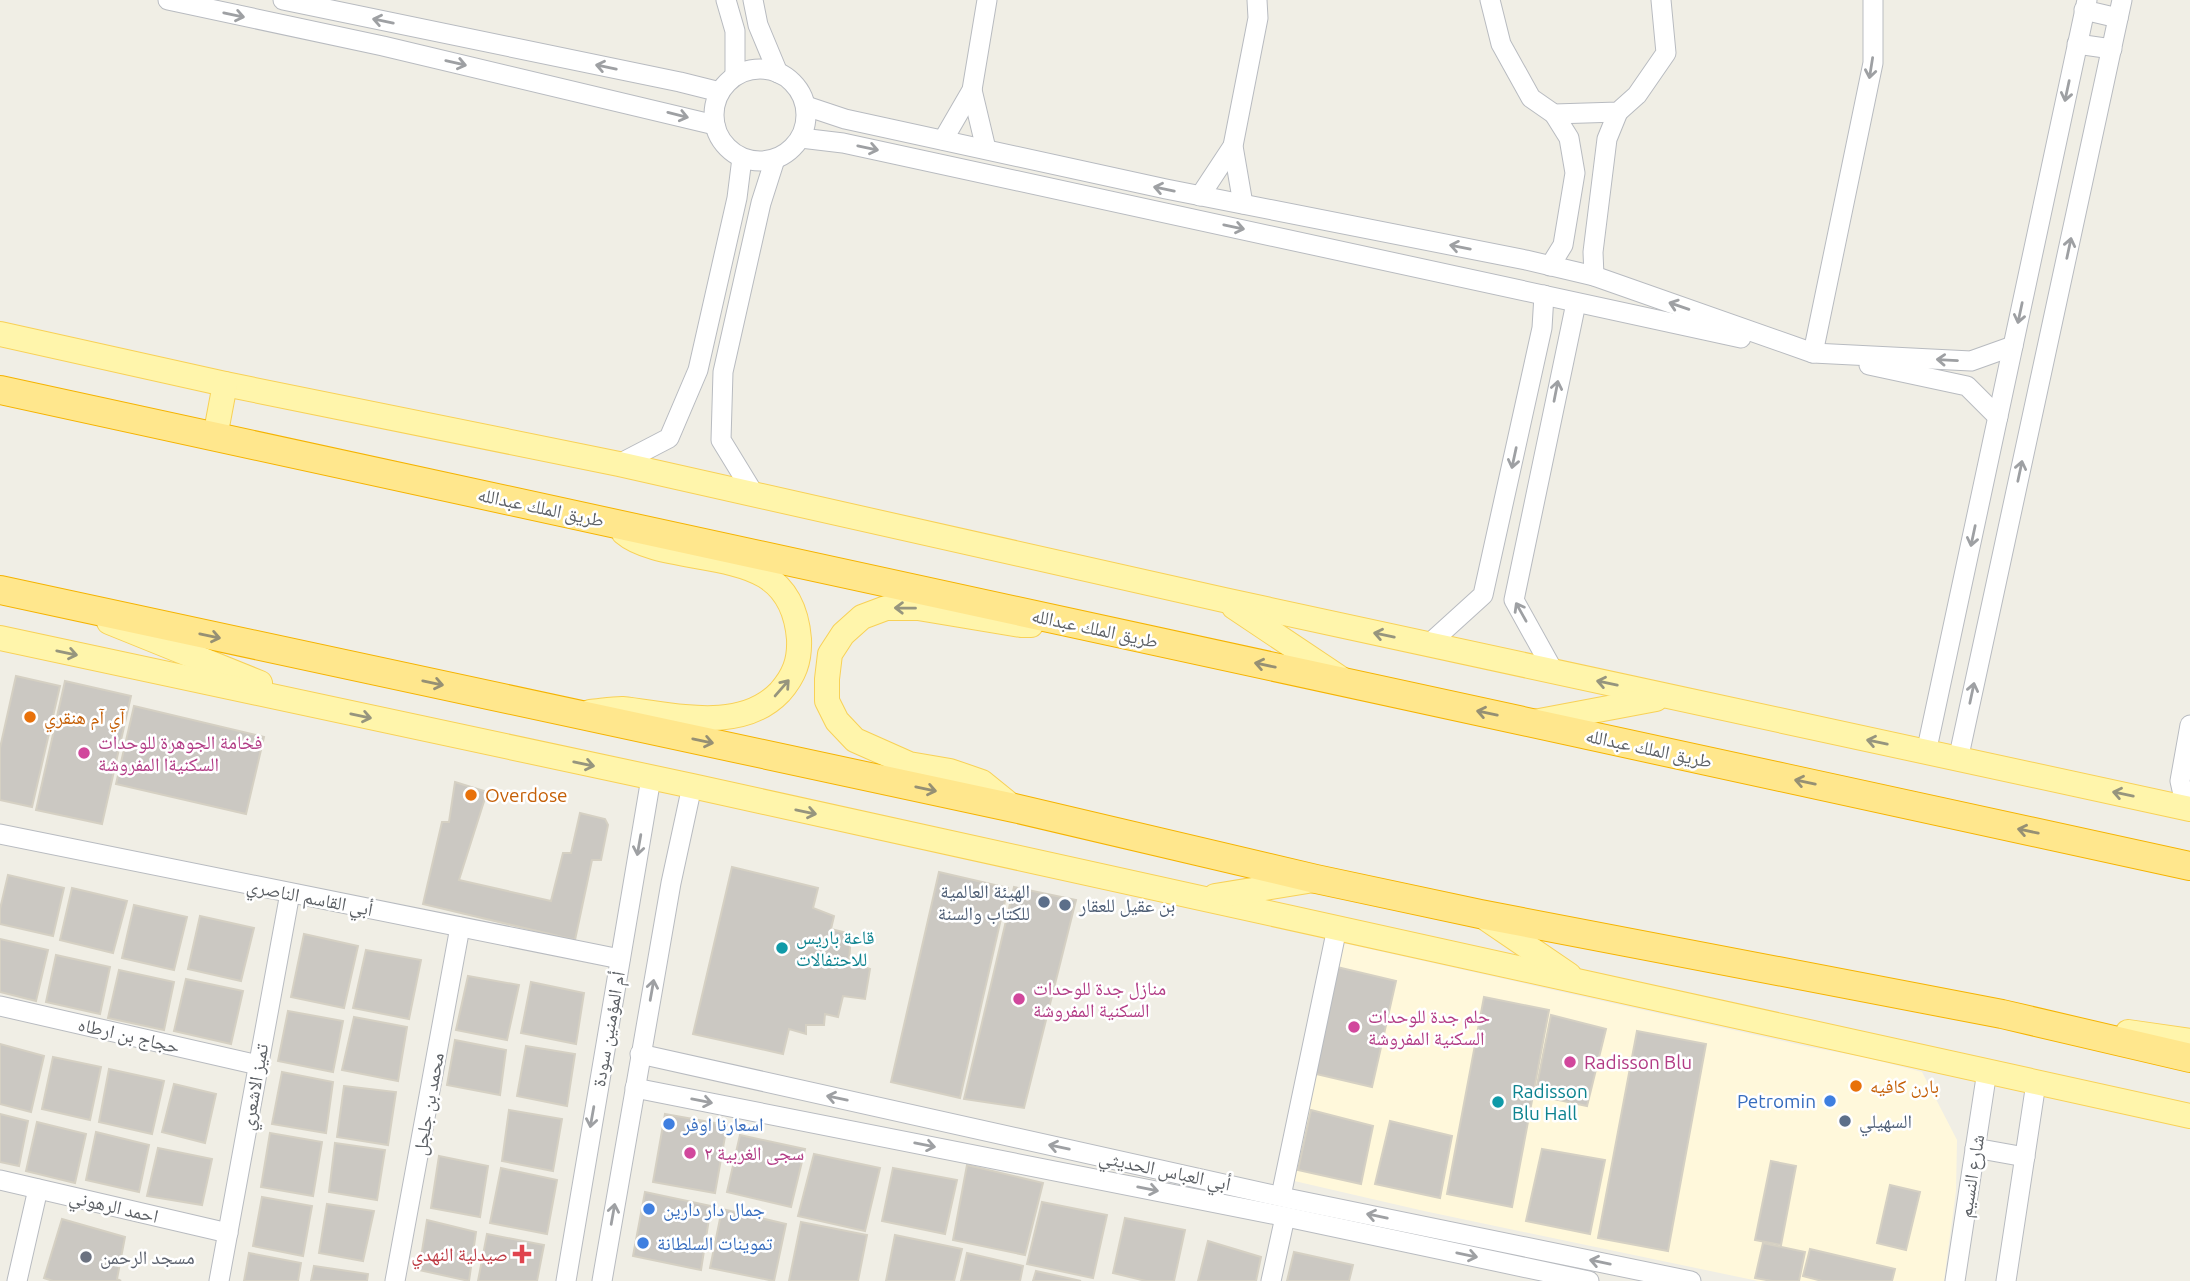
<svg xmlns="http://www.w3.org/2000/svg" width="2190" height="1281" font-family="Ubuntu,'Noto Naskh Arabic',sans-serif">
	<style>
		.commercial { fill: #fff8db }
		.building { fill: #cbc8c2; stroke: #d5d0c3; stroke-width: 2 }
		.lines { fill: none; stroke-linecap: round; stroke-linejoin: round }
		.minor-casing { stroke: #b8bbc0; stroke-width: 21 }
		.major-casing { stroke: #f8d157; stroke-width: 26 }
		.highway-casing { stroke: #f5b300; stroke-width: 30 }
		.minor { stroke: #fff; stroke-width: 19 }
		.major { stroke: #fff5ab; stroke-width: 24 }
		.highway { stroke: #ffe78d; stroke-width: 28 }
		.oneway { stroke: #9ea0a3 }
		.oneway2 { stroke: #96957e }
		.oneway3 { stroke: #969074 }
		.food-dot { fill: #e8710a; stroke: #fff; stroke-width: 2.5 }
		.hotel-dot { fill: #d1479c; stroke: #fff; stroke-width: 2.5 }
		.service-dot { fill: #5c6f8a; stroke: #fff; stroke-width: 2.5 }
		.culture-dot { fill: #0f9aa8; stroke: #fff; stroke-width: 2.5 }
		.shop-dot { fill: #3f7fe0; stroke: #fff; stroke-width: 2.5 }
		.health-dot { fill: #e0444e; stroke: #fff; stroke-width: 2.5 }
		.worship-dot { fill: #6b7280; stroke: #fff; stroke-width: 2.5 }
		.labels { text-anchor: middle; stroke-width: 5; stroke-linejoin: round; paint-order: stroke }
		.street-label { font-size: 19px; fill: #5d6166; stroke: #fff }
		.food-label { font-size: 19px; fill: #c56008; stroke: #fff; text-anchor: start }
		.hotel-label { font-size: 19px; fill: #b23c85; stroke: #fff; text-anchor: start }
		.service-label { font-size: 19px; fill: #4e5e75; stroke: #fff; text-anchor: start }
		.culture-label { font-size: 19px; fill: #0d838f; stroke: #fff; text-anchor: start }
		.shop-label { font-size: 19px; fill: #366cbe; stroke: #fff; text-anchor: start }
		.health-label { font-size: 19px; fill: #be3a42; stroke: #fff; text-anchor: end }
		.worship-label { font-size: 19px; fill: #5b616d; stroke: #fff; text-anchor: start }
	</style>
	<rect width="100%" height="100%" fill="#f0eee5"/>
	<polygon class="commercial" points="1343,943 1809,1047 1864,1057 1922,1072 1957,1140 1956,1191 1944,1281 1758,1281 1424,1211 1290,1180"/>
	<g class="building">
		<polygon points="16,676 60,686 32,807 0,800 0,748"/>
		<polygon points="65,681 131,696 102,824 36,810"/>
		<polygon points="134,706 264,737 246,814 116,784"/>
		<polygon points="455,782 487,792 459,880 551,901 563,853 571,853 580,813 605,819 608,825 601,860 592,860 575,940 423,904 442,822 449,822"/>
		<polygon points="732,867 818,888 813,908 834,916 831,929 851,934 849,962 870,969 865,999 843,996 838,1017 825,1014 824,1025 806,1025 806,1034 789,1029 783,1054 693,1034"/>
		<polygon points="939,872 1008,888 960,1098 891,1082"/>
		<polygon points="8,875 64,888 53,936 0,924 0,909"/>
		<polygon points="1014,887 1076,900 1024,1108 964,1099"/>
		<polygon points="72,888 127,901 113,953 60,940"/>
		<polygon points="134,905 187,917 174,970 122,958"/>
		<polygon points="200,916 254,928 241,981 188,969"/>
		<polygon points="304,934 358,946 344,1008 291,997"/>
		<polygon points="0,939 48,950 36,1001 0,992"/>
		<polygon points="366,950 421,960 409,1019 353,1008"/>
		<polygon points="56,955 110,967 100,1014 46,1002"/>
		<polygon points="1337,967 1396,981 1372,1087 1312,1073"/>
		<polygon points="119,970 174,982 164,1030 108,1018"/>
		<polygon points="468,976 519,985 507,1040 456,1030"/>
		<polygon points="186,979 243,991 231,1044 174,1031"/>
		<polygon points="531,982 584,993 576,1044 521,1033"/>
		<polygon points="1484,997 1549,1010 1512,1207 1447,1194"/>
		<polygon points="288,1011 343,1021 333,1072 278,1061"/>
		<polygon points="1551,1015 1606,1029 1587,1106 1535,1095"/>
		<polygon points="354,1017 407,1027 398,1081 342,1070"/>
		<polygon points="1637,1031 1706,1044 1668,1251 1598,1238"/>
		<polygon points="455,1040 506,1050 500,1095 447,1085"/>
		<polygon points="0,1044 44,1056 31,1112 0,1104"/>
		<polygon points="526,1046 575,1054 567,1106 517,1096"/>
		<polygon points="53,1057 101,1067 90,1120 42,1109"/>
		<polygon points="109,1069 164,1081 152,1134 99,1122"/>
		<polygon points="282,1072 333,1082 326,1133 272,1124"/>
		<polygon points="174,1084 216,1094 205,1143 162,1132"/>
		<polygon points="344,1086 396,1092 388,1145 337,1137"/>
		<polygon points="509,1110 562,1119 553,1171 502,1161"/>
		<polygon points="1311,1110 1373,1126 1361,1184 1298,1170"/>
		<polygon points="0,1114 28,1121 19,1166 0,1162"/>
		<polygon points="665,1114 727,1125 715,1193 653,1182"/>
		<polygon points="1390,1121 1452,1136 1440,1198 1375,1184"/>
		<polygon points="37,1122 86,1134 75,1183 26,1171"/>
		<polygon points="96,1132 149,1145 139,1192 86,1180"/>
		<polygon points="270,1133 322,1142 313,1196 261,1187"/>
		<polygon points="740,1135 805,1149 791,1207 727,1192"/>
		<polygon points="335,1143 385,1150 377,1200 329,1192"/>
		<polygon points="158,1148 212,1159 202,1205 147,1196"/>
		<polygon points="1542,1149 1605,1160 1590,1234 1526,1221"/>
		<polygon points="814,1154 880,1168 865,1231 798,1216"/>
		<polygon points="439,1156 488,1166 480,1217 431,1208"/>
		<polygon points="1771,1161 1796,1166 1781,1245 1755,1240"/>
		<polygon points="967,1165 1043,1183 1025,1255 953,1240"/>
		<polygon points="501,1168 557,1180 547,1234 490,1223"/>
		<polygon points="893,1168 957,1180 945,1234 882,1221"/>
		<polygon points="1890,1185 1920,1192 1906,1250 1877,1243"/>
		<polygon points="645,1192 711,1206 701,1270 633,1256"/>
		<polygon points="262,1197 312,1206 303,1256 253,1246"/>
		<polygon points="1042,1202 1107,1215 1093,1278 1027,1264"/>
		<polygon points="327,1204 374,1211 363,1261 319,1253"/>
		<polygon points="722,1209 786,1224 774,1281 710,1268"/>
		<polygon points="1125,1218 1185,1230 1174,1281 1146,1281 1113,1273"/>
		<polygon points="62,1219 125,1237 117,1279 121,1281 53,1281 44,1278"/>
		<polygon points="427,1220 476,1232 469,1281 419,1270"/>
		<polygon points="801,1222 867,1235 858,1281 789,1281"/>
		<polygon points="487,1234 544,1245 537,1281 478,1281"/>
		<polygon points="895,1235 962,1249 954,1281 886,1281"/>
		<polygon points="1208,1241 1261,1257 1256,1281 1198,1281"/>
		<polygon points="1763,1243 1805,1252 1799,1281 1772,1281 1755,1278"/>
		<polygon points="1810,1249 1895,1269 1892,1281 1822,1281 1803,1276"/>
		<polygon points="1294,1252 1353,1265 1349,1281 1287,1281"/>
		<polygon points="249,1253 301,1263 298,1281 244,1281"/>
		<polygon points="967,1253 1023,1266 1020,1281 961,1281"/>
		<polygon points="314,1266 368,1274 367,1281 311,1281"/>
		<polygon points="1036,1271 1081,1281 1033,1281"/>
	</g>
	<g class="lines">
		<g class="minor-casing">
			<g id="minor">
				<polyline points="168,0 383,46 715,125"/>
				<polyline points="283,0 680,82 720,92"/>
				<polyline points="726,0 735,31 735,76"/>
				<polyline points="753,0 758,25 778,73"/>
				<polyline points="1490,0 1501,44 1531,98 1554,114 1618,112 1637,95 1666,53 1661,0"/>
				<polyline points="2084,10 2118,18"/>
				<polyline points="2077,44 2112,49"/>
				<circle cx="760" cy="115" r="46"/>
				<polyline points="972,90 986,149"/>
				<polyline points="806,106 845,119 1166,189 1526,260 1594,276 1813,353 1971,361 2013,346"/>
				<polyline points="801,138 843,143 1741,338"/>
				<polyline points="943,140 972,90 987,0"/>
				<polyline points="1200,196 1233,146"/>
				<polyline points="1243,204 1233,146 1258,18 1257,0"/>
				<polyline points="1550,266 1563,245 1575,173 1569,138 1554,114"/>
				<polyline points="1594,276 1593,252 1607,139 1618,112"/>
				<polyline points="1813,353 1873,63 1873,0"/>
				<polyline points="1869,365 1967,386 1998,417"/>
				<polyline points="619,464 669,438 698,370 737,198 742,158"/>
				<polyline points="754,494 721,440 723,372 761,203 775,159"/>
				<polyline points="1429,644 1483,595 1542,328 1544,295"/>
				<polyline points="1554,672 1514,600 1576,303"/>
				<polyline points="1926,753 2087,0"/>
				<polyline points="1958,760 2122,0"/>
				<polyline points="2186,808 2180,781 2190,725"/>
				<polyline points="0,834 620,959"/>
				<polyline points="0,1006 258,1065"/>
				<polyline points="640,1054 1291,1199 1691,1281"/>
				<polyline points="635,1088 1277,1215 1589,1281"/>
				<polyline points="1975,1148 2025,1157"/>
				<polyline points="0,1180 228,1233"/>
				<polyline points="1281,1196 1337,928"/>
				<polyline points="17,1281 38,1189"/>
				<polyline points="219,1281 290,893"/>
				<polyline points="395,1281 460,927"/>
				<polyline points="566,1281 651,778"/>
				<polyline points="602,1281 671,883 692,786"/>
				<polyline points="1271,1281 1285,1217"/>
				<polyline points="1955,1281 1987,1071"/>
				<polyline points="2006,1281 2036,1083"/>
			</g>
		</g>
		<g class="major-casing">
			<g id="major">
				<polyline points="0,334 225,384 619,464 1224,600 2190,809"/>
				<polyline points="215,437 225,384"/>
				<polyline points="1234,607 1343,680"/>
				<polyline points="109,622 260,683"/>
				<polyline points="0,638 692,786 2190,1116"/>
				<path d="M590,712C601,711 612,709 622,709C672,714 740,734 780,692C794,676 800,661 799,639C797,614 788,590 765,576C728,553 653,558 624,533"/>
				<polyline points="1534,722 1656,699"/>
				<polyline points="1014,808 982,782 950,771 909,764 855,740 837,721 827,701 827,679 830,654 843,634 862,617 886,608 918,608 1021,625 1031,625"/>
				<polyline points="1215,896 1314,880"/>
				<polyline points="1481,915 1569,975"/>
				<polyline points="2128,1032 2190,1041"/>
			</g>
		</g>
		<g class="highway-casing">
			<g id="highway">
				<polyline points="0,390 2190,866"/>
				<polyline points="0,590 1014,808 1316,879 1480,914 2002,1014 2190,1058"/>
			</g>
		</g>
		<use href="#minor" class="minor"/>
		<use href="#major" class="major"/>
		<use href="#highway" class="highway"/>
	</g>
	<defs><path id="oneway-shaft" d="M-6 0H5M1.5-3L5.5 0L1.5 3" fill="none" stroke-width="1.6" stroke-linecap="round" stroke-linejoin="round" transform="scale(1.75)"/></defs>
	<g class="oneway">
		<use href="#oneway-shaft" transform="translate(234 15) rotate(12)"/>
		<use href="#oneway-shaft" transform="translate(383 21) rotate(-168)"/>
		<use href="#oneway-shaft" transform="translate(456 63) rotate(13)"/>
		<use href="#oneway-shaft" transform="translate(606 67) rotate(-168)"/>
		<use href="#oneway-shaft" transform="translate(1871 68) rotate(99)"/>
		<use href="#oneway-shaft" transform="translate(2067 91) rotate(102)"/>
		<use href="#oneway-shaft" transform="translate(678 115) rotate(14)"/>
		<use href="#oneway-shaft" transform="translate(868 148) rotate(12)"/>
		<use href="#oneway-shaft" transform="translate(1164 189) rotate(-168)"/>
		<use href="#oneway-shaft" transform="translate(1234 227) rotate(12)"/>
		<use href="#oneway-shaft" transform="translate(1460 247) rotate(-169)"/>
		<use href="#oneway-shaft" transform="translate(2069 248) rotate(-78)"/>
		<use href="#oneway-shaft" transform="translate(1679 306) rotate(-161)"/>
		<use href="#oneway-shaft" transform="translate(2020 313) rotate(102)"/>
		<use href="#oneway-shaft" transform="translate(1947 360) rotate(-177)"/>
		<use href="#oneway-shaft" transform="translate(1556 391) rotate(-79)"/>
		<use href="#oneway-shaft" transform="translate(1514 458) rotate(102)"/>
		<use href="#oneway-shaft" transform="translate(2020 471) rotate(-78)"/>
		<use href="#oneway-shaft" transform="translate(1973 536) rotate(102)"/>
		<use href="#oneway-shaft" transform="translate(1521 612) rotate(-119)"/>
		<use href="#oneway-shaft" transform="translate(1972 693) rotate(-78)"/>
		<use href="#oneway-shaft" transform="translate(639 845) rotate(100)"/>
		<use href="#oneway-shaft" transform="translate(652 990) rotate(-80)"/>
		<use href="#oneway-shaft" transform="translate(837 1098) rotate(-168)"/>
		<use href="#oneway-shaft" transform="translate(702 1101) rotate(11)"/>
		<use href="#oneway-shaft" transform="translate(592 1117) rotate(100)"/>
		<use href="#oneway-shaft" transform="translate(925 1145) rotate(11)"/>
		<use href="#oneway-shaft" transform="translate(1059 1147) rotate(-168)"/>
		<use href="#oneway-shaft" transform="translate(1148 1189) rotate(11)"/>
		<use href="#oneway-shaft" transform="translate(613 1214) rotate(-80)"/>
		<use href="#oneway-shaft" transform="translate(1377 1216) rotate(-168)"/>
		<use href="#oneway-shaft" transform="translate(1467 1255) rotate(12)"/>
		<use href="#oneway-shaft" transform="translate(1600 1262) rotate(-168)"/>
	</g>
	<g class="oneway2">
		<use href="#oneway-shaft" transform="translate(905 608) rotate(-179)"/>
		<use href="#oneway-shaft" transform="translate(1384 635) rotate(-168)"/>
		<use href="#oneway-shaft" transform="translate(67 653) rotate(12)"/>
		<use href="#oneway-shaft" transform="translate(1607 683) rotate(-168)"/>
		<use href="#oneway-shaft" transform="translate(782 688) rotate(-49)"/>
		<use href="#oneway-shaft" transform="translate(361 716) rotate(12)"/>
		<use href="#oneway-shaft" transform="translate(1877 742) rotate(-168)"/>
		<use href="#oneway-shaft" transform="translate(584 764) rotate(12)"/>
		<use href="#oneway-shaft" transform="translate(2123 794) rotate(-168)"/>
		<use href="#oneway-shaft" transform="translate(806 812) rotate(12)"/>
	</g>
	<g class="oneway3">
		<use href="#oneway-shaft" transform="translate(210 636) rotate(12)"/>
		<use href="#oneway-shaft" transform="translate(1265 665) rotate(-168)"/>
		<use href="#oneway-shaft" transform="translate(433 683) rotate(12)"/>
		<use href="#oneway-shaft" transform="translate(1487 713) rotate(-168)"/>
		<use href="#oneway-shaft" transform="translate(703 741) rotate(12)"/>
		<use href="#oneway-shaft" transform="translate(1805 782) rotate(-168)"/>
		<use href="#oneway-shaft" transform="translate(926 789) rotate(12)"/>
		<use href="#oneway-shaft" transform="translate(2028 831) rotate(-168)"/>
	</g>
	<g class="food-dot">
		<circle cx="30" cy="717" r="7"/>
		<circle cx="471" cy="795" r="7"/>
		<circle cx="1856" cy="1086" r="7"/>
	</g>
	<g class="hotel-dot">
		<circle cx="84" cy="753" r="7"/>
		<circle cx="1019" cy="999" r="7"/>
		<circle cx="1354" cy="1027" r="7"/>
		<circle cx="1570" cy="1062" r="7"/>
		<circle cx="690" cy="1153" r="7"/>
	</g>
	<g class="service-dot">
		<circle cx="1044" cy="902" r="7"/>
		<circle cx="1065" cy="905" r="7"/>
		<circle cx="1845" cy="1121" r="7"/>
	</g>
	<g class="culture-dot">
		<circle cx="782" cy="948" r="7"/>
		<circle cx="1498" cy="1102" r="7"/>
	</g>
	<g class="shop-dot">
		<circle cx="1830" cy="1101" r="7"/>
		<circle cx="669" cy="1124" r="7"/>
		<circle cx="649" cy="1209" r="7"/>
		<circle cx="643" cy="1243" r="7"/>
	</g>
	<path class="health-dot" d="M518.5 1243.5h7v7h7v7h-7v7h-7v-7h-7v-7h7z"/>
	<circle class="worship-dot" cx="86" cy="1257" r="7"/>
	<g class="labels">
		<g class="street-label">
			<text transform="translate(541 507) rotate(12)" y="7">طريق الملك عبدالله</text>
			<text transform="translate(1095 628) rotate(12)" y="7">طريق الملك عبدالله</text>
			<text transform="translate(1649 748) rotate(12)" y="7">طريق الملك عبدالله</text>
			<text transform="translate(310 897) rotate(11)" y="7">أبي القاسم الناصري</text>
			<text transform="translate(608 1029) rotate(-80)" y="7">أم المؤمنين سودة</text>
			<text transform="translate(129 1035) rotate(13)" y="7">حجاج بن ارطاه</text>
			<text transform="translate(254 1087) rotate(-80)" y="7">تميز الاشعري</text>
			<text transform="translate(428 1104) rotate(-80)" y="7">محمد بن جلجل</text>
			<text transform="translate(1165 1170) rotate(12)" y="7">أبي العباس الحديثي</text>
			<text transform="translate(1971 1176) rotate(-81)" y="7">شارع النسيم</text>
			<text transform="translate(114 1206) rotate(13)" y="7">احمد الرهوني</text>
		</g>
		<g class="food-label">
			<text x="44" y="724">آي آم هنقري</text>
			<text x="485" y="802">Overdose</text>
			<text x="1870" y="1093">بارن كافيه</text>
		</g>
		<g class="hotel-label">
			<text x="98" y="749">فخامة الجوهرة للوحدات<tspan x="98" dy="22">السكنيةا المفروشة</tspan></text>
			<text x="1033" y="995">منازل جدة للوحدات<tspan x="1033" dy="22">السكنية المفروشة</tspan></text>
			<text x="1368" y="1023">حلم جدة للوحدات<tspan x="1368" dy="22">السكنية المفروشة</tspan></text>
			<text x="1584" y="1069">Radisson Blu</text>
			<text x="704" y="1160">سجى الغربية ٢</text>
		</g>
		<g class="service-label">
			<text x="1030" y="898" text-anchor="end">الهيئة العالمية<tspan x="1030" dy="22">للكتاب والسنة</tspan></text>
			<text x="1079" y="912">بن عقيل للعقار</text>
			<text x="1859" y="1128">السهيلي</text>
		</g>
		<g class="culture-label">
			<text x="796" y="944">قاعة باريس<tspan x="796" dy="22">للاحتفالات</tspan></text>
			<text x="1512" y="1098">Radisson<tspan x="1512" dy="22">Blu Hall</tspan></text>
		</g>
		<g class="shop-label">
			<text x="1816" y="1108" text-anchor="end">Petromin</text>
			<text x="683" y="1131">اسعارنا اوفر</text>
			<text x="663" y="1216">جمال دار دارين</text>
			<text x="657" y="1250">تموينات السلطانة</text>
		</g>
		<g class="health-label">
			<text x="508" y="1261">صيدلية النهدي</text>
		</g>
		<g class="worship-label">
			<text x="100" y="1264">مسجد الرحمن</text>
		</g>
	</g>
</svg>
